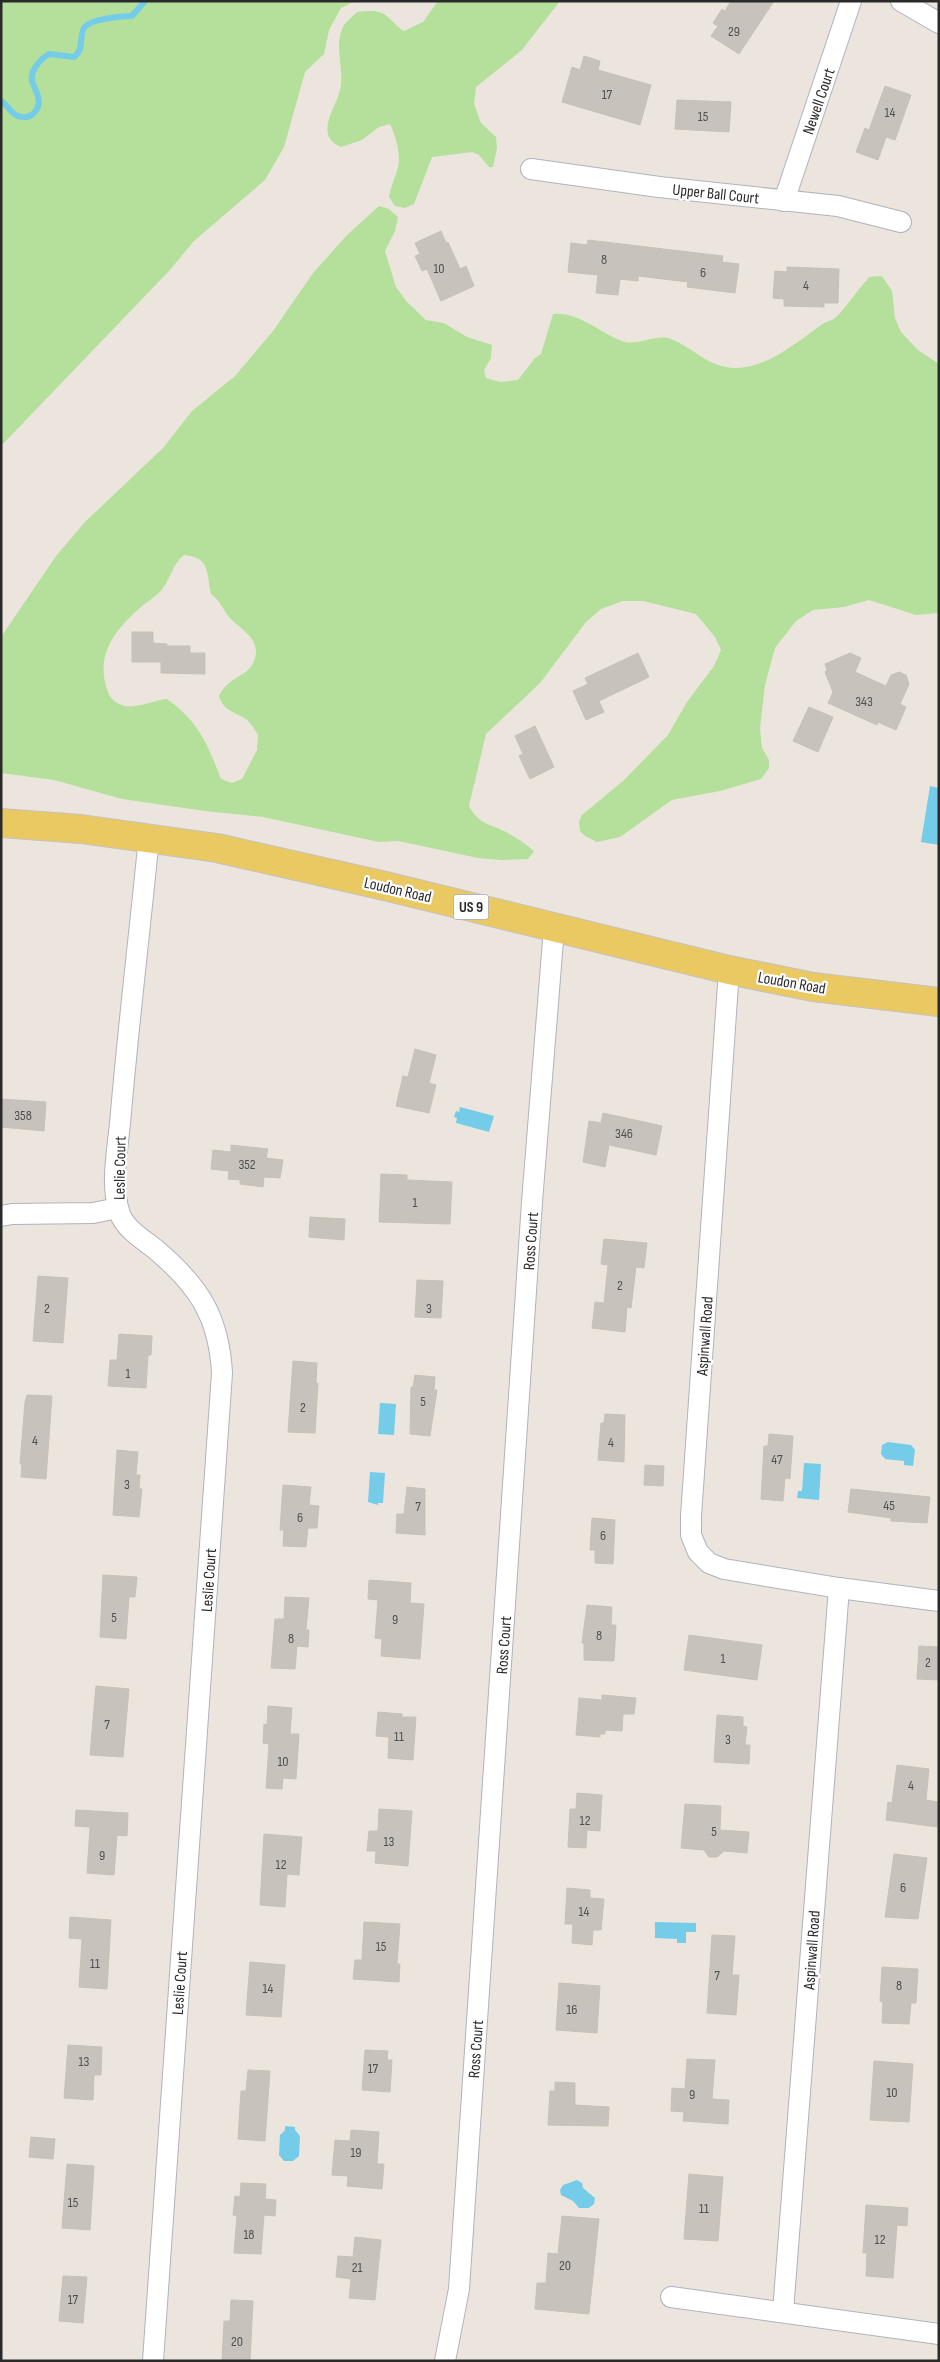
<svg xmlns="http://www.w3.org/2000/svg" width="940" height="2362" font-family="'Sofia Sans Condensed',sans-serif">
	<style>
		.green { fill: #b4e09c; fill-rule: evenodd }
		.water { fill: #74cce9 }
		.lines { fill: none; stroke-linecap: round; stroke-linejoin: round }
		.stream { stroke: #74cce9; stroke-width: 6 }
		.building { fill: #c7c2bc; stroke: #c7c1b7 }
		.minor-casing { stroke: #b0b3bd; stroke-width: 22 }
		.primary-casing { stroke: #c3c3c3; stroke-width: 30 }
		.minor { stroke: #fff; stroke-width: 20 }
		.primary { stroke: #eac963; stroke-width: 28 }
		.labels { text-anchor: middle; stroke-width: 4.5; stroke-linejoin: round; paint-order: stroke }
		.number-label { font-size: 14px; fill: #51504e }
		.shield { fill: #fff; stroke: #6a6a6a; stroke-width: 1 }
		.shield-label { font-size: 15px; font-weight: bold; fill: #2a2a2a }
		.street-label { font-size: 16px; fill: #2a2a2a; stroke: #fff }
	</style>
	<rect width="100%" height="100%" fill="#ece5dd"/>
	<g class="green">
		<polygon points="1,1 355,1 341,8 329,30 324,54 305,72 284,147 265,180 194,241 169,271 1,446"/>
		<path d="M438,1H560L522,50L476,87L474,104L481,123L496,137L497,148L493,167H489L479,155L472,152L432,157L414,204L405,208L395,206L389,197C391,187 394,180 397,171C402,156 396,137 390,124L379,127L362,140L341,147C313,135 336,108 340,90C345,69 334,50 342,29C344,23 352,17 357,12C368,11 380,9 389,18C395,23 397,27 404,31L423,22Z"/>
		<path d="M379,206L389,209L398,217L395,231L385,251L396,287L407,302L426,320L444,323L467,337L492,345L491,358L484,370L486,378L500,382L518,380L535,358L541,354L553,314C578,311 600,333 622,341C638,347 656,333 671,339C687,345 701,359 718,365C756,378 793,345 821,325C825,322 831,321 835,318C842,313 861,286 869,277L882,276L892,291L895,318L901,332L918,350L939,364V613L916,615L869,600L844,607L813,610L796,621L775,648L765,685L760,728L762,748L769,760V768L761,779L720,791L672,800L620,837L597,842L585,836L580,831L579,821L582,815L623,781L668,735L687,702L714,666L721,650L715,637L696,614L643,601H623L601,609L586,622L540,683L486,734L469,806C479,824 487,823 504,831C515,837 525,843 534,851L528,859L501,860L478,858L398,841L379,842L263,817L205,811L122,799L54,780L1,773V637L56,556L85,522L164,447L192,411L235,376L273,331L313,273L347,235ZM184,555C211,558 206,572 211,594C220,600 223,610 230,618C243,631 265,642 252,665C245,677 227,678 219,696C223,711 235,712 246,719C251,723 255,730 258,735L257,750L242,779L232,783L221,779C207,743 199,722 167,699C153,700 136,710 122,705C111,702 107,692 105,682C98,650 118,627 141,607C146,602 154,598 159,593C170,582 172,564 184,555Z"/>
	</g>
	<g class="water">
		<polygon points="930,786 939,788 939,845 921,842"/>
		<polygon points="460,1107 494,1116 489,1132 456,1123 457,1118 454,1117 456,1111 459,1112"/>
		<polygon points="380,1403 396,1404 394,1435 378,1434"/>
		<polygon points="888,1442 911,1445 915,1450 913,1466 904,1465 904,1461 885,1459 881,1454 882,1445"/>
		<polygon points="804,1463 821,1464 819,1500 797,1498 798,1491 802,1491"/>
		<polygon points="370,1472 385,1473 383,1503 378,1503 378,1505 368,1502"/>
		<polygon points="655,1922 696,1923 696,1932 686,1932 686,1943 677,1943 677,1939 655,1938"/>
		<polygon points="285,2126 295,2127 295,2130 300,2136 299,2156 293,2161 284,2161 279,2155 280,2135 285,2130"/>
		<polygon points="577,2180 582,2183 583,2188 595,2198 594,2204 589,2208 579,2208 573,2201 561,2195 560,2190 563,2185"/>
	</g>
	<g class="lines">
		<path class="stream" d="M1,101C8,105 11,114 18,116C31,121 41,109 38,97C37,89 30,83 32,75C34,66 42,58 49,54L74,57C84,50 79,38 84,28C89,19 122,16 132,16L145,1"/>
	</g>
	<g class="building">
		<polygon points="731,1 774,1 739,54 711,36 718,26 713,23 722,9 725,11"/>
		<polygon points="584,56 600,61 598,70 651,85 640,125 562,102 572,67 580,70"/>
		<polygon points="885,86 911,95 895,140 886,137 878,160 856,152 865,128 869,130"/>
		<polygon points="677,100 731,102 729,132 675,129"/>
		<polygon points="441,231 446,243 448,242 460,269 466,266 474,286 441,301 427,269 422,271 415,256 420,254 415,243"/>
		<polygon points="588,240 723,256 722,262 739,264 735,293 687,287 688,282 638,276 638,281 620,279 618,295 596,293 598,275 568,272 571,243 587,245"/>
		<polygon points="787,267 839,269 838,303 824,303 824,307 784,306 784,299 773,298 775,271 787,272"/>
		<polygon points="132,632 153,632 153,643 167,644 167,646 190,646 190,653 205,653 205,674 161,673 161,662 132,662"/>
		<polygon points="638,653 649,677 599,701 604,712 586,720 573,691 588,684 585,678"/>
		<polygon points="850,653 861,658 855,672 886,686 891,675 899,672 906,675 909,684 900,704 906,707 896,730 878,722 877,725 828,703 833,692 825,672 827,670 825,664"/>
		<polygon points="809,707 833,717 818,752 793,741"/>
		<polygon points="535,726 554,767 530,779 519,756 523,754 515,736"/>
		<polygon points="415,1049 436,1055 429,1083 436,1085 429,1113 396,1106 403,1076 408,1077"/>
		<polygon points="1,1099 46,1102 44,1131 1,1127"/>
		<polygon points="603,1113 662,1126 656,1155 609,1145 605,1167 583,1162 589,1121 601,1123"/>
		<polygon points="231,1145 268,1149 266,1158 283,1160 280,1178 264,1177 263,1187 240,1184 240,1180 228,1179 229,1171 211,1169 213,1150 231,1152"/>
		<polygon points="381,1174 407,1175 407,1180 452,1182 450,1224 379,1222"/>
		<polygon points="310,1217 345,1219 344,1240 309,1237"/>
		<polygon points="604,1239 647,1243 644,1268 636,1267 631,1308 627,1307 625,1332 592,1328 595,1302 604,1303 608,1265 601,1264"/>
		<polygon points="38,1276 68,1278 63,1343 33,1341"/>
		<polygon points="417,1280 443,1281 441,1318 415,1317"/>
		<polygon points="119,1334 152,1336 151,1355 148,1355 146,1388 108,1386 110,1360 117,1360"/>
		<polygon points="293,1361 317,1363 316,1383 318,1383 315,1433 288,1432"/>
		<polygon points="415,1375 435,1377 434,1390 437,1390 430,1436 410,1434 411,1387 413,1387"/>
		<polygon points="27,1395 52,1396 46,1479 21,1477 22,1464 20,1464 25,1402"/>
		<polygon points="605,1414 625,1415 624,1462 598,1460 601,1423 604,1423"/>
		<polygon points="769,1434 793,1436 790,1479 785,1478 783,1501 761,1499 764,1446 768,1446"/>
		<polygon points="117,1450 138,1452 136,1475 140,1475 139,1489 142,1489 139,1517 113,1515"/>
		<polygon points="645,1465 664,1466 663,1486 644,1485"/>
		<polygon points="283,1485 311,1487 309,1505 319,1506 317,1528 308,1528 306,1547 283,1546 284,1530 280,1530"/>
		<polygon points="407,1487 425,1489 425,1535 396,1533 397,1514 404,1514"/>
		<polygon points="851,1489 930,1497 927,1523 891,1521 891,1518 848,1512"/>
		<polygon points="592,1518 615,1520 613,1564 595,1563 595,1550 590,1550"/>
		<polygon points="103,1575 137,1577 135,1597 129,1597 126,1639 100,1637"/>
		<polygon points="369,1580 411,1583 410,1603 424,1604 420,1659 381,1656 382,1639 375,1638 378,1600 368,1599"/>
		<polygon points="285,1597 309,1598 306,1630 309,1630 308,1647 297,1646 295,1669 271,1668 275,1619 284,1619"/>
		<polygon points="587,1605 612,1607 611,1625 616,1625 614,1661 584,1660 584,1643 582,1643"/>
		<polygon points="689,1635 762,1645 757,1680 684,1670"/>
		<polygon points="919,1646 939,1647 939,1680 917,1679"/>
		<polygon points="96,1686 129,1689 123,1757 90,1755"/>
		<polygon points="602,1695 636,1698 634,1714 623,1714 622,1731 605,1730 605,1734 600,1734 600,1737 576,1735 579,1698 602,1700"/>
		<polygon points="268,1706 292,1708 290,1734 299,1734 296,1779 283,1778 282,1789 266,1788 269,1744 263,1743 264,1724 267,1725"/>
		<polygon points="378,1712 402,1714 402,1717 416,1717 413,1760 388,1758 389,1737 376,1736"/>
		<polygon points="717,1715 743,1717 743,1726 747,1727 745,1745 750,1745 749,1764 714,1762"/>
		<polygon points="897,1765 929,1769 926,1800 939,1802 937,1827 886,1820 888,1802 892,1803"/>
		<polygon points="577,1793 602,1795 600,1831 587,1830 586,1848 568,1847 570,1809 576,1809"/>
		<polygon points="685,1804 721,1806 720,1830 749,1832 747,1853 724,1851 717,1857 709,1857 704,1850 681,1848"/>
		<polygon points="379,1809 412,1811 408,1866 375,1863 376,1851 367,1851 369,1831 378,1831"/>
		<polygon points="76,1810 128,1813 127,1836 117,1835 114,1875 87,1873 90,1827 75,1826"/>
		<polygon points="264,1834 302,1837 299,1875 287,1874 285,1907 260,1905"/>
		<polygon points="894,1854 927,1858 918,1919 885,1917"/>
		<polygon points="567,1888 590,1890 590,1898 604,1899 601,1930 593,1930 592,1945 572,1943 573,1924 565,1924"/>
		<polygon points="70,1917 111,1920 107,1989 79,1987 82,1939 69,1938"/>
		<polygon points="364,1922 400,1924 397,1964 400,1964 399,1982 353,1979 355,1960 362,1960"/>
		<polygon points="712,1935 735,1936 732,1975 739,1975 736,2015 707,2013"/>
		<polygon points="250,1962 285,1965 281,2017 246,2015"/>
		<polygon points="882,1967 918,1969 916,2003 911,2003 909,2024 882,2023 883,2002 880,2001"/>
		<polygon points="559,1983 600,1986 597,2033 556,2030"/>
		<polygon points="68,2045 102,2047 101,2075 94,2075 93,2100 64,2098"/>
		<polygon points="365,2050 388,2051 387,2060 392,2060 390,2092 362,2090"/>
		<polygon points="687,2059 715,2060 712,2099 729,2100 728,2124 683,2121 684,2112 671,2111 672,2088 685,2089"/>
		<polygon points="874,2061 913,2064 909,2122 870,2120"/>
		<polygon points="248,2070 270,2071 265,2141 238,2139 241,2091 246,2091"/>
		<polygon points="555,2082 575,2083 575,2105 609,2107 608,2126 548,2125 550,2091 555,2091"/>
		<polygon points="351,2130 379,2132 377,2164 384,2164 382,2189 347,2186 348,2176 332,2175 335,2140 350,2141"/>
		<polygon points="31,2137 55,2139 53,2159 29,2157"/>
		<polygon points="67,2164 94,2166 90,2230 62,2228"/>
		<polygon points="689,2174 723,2177 718,2241 684,2239"/>
		<polygon points="241,2183 266,2184 265,2199 276,2200 275,2216 264,2215 261,2254 234,2253 237,2216 233,2215 235,2196 240,2197"/>
		<polygon points="866,2205 908,2208 907,2226 897,2225 893,2278 866,2276 867,2253 863,2253"/>
		<polygon points="562,2216 599,2219 589,2314 535,2309 537,2283 546,2283 548,2253 558,2254"/>
		<polygon points="355,2237 381,2240 375,2300 349,2298 351,2279 336,2277 338,2256 353,2257"/>
		<polygon points="63,2276 87,2277 83,2323 59,2321"/>
		<polygon points="231,2300 253,2301 250,2361 222,2361 224,2321 230,2321"/>
	</g>
	<g class="lines">
		<g class="minor-casing">
			<g id="minor">
				<polyline points="901,1 939,23"/>
				<polyline points="531,169 659,187 838,206 901,222"/>
				<polyline points="784,201 851,1"/>
				<path d="M149,837C140,929 129,1020 121,1112C119,1144 109,1183 120,1214C125,1228 142,1239 154,1248C197,1284 219,1315 222,1373L153,2361"/>
				<polyline points="729,970 691,1516 691,1535 698,1552 709,1563 724,1569 839,1588 939,1601"/>
				<polyline points="1,1216 12,1214 93,1213 118,1208"/>
				<polyline points="671,2297 939,2334"/>
				<polyline points="783,2312 839,1588"/>
				<polyline points="445,2361 459,2289 532,1202 554,928"/>
			</g>
		</g>
		<g class="primary-casing">
			<polyline id="primary" points="1,823 81,829 217,848 385,886 729,970 813,987 939,1002"/>
		</g>
		<use href="#minor" class="minor"/>
		<use href="#primary" class="primary"/>
	</g>
	<g class="labels">
		<g class="number-label">
			<text x="734" y="36">29</text>
			<text x="607" y="99">17</text>
			<text x="890" y="117">14</text>
			<text x="703" y="121">15</text>
			<text x="604" y="264">8</text>
			<text x="439" y="273">10</text>
			<text x="703" y="277">6</text>
			<text x="806" y="290">4</text>
			<text x="864" y="706">343</text>
			<text x="23" y="1120">358</text>
			<text x="624" y="1138">346</text>
			<text x="247" y="1169">352</text>
			<text x="415" y="1207">1</text>
			<text x="620" y="1290">2</text>
			<text x="47" y="1313">2</text>
			<text x="429" y="1313">3</text>
			<text x="128" y="1378">1</text>
			<text x="423" y="1406">5</text>
			<text x="303" y="1412">2</text>
			<text x="35" y="1445">4</text>
			<text x="611" y="1447">4</text>
			<text x="777" y="1464">47</text>
			<text x="127" y="1489">3</text>
			<text x="889" y="1510">45</text>
			<text x="418" y="1511">7</text>
			<text x="300" y="1522">6</text>
			<text x="603" y="1540">6</text>
			<text x="114" y="1622">5</text>
			<text x="395" y="1624">9</text>
			<text x="599" y="1640">8</text>
			<text x="291" y="1643">8</text>
			<text x="723" y="1663">1</text>
			<text x="928" y="1667">2</text>
			<text x="107" y="1729">7</text>
			<text x="399" y="1741">11</text>
			<text x="728" y="1744">3</text>
			<text x="283" y="1766">10</text>
			<text x="911" y="1790">4</text>
			<text x="585" y="1825">12</text>
			<text x="714" y="1836">5</text>
			<text x="389" y="1846">13</text>
			<text x="102" y="1860">9</text>
			<text x="281" y="1869">12</text>
			<text x="903" y="1892">6</text>
			<text x="584" y="1916">14</text>
			<text x="381" y="1951">15</text>
			<text x="95" y="1968">11</text>
			<text x="717" y="1980">7</text>
			<text x="899" y="1990">8</text>
			<text x="268" y="1993">14</text>
			<text x="572" y="2014">16</text>
			<text x="84" y="2066">13</text>
			<text x="373" y="2073">17</text>
			<text x="892" y="2097">10</text>
			<text x="692" y="2099">9</text>
			<text x="356" y="2157">19</text>
			<text x="73" y="2207">15</text>
			<text x="704" y="2213">11</text>
			<text x="249" y="2239">18</text>
			<text x="880" y="2244">12</text>
			<text x="565" y="2270">20</text>
			<text x="357" y="2272">21</text>
			<text x="73" y="2304">17</text>
			<text x="237" y="2346">20</text>
		</g>
		<rect class="shield" x="453.5" y="894.5" width="35" height="25" rx="4"/>
		<g class="shield-label">
			<text x="471" y="912">US 9</text>
		</g>
		<g class="street-label">
			<text transform="translate(818 101) rotate(-71)" y="6">Newell Court</text>
			<text transform="translate(716 193) rotate(6)" y="6">Upper Ball Court</text>
			<text transform="translate(398 889) rotate(13)" y="6">Loudon Road</text>
			<text transform="translate(792 982) rotate(10)" y="6">Loudon Road</text>
			<text transform="translate(119 1168) rotate(-89)" y="6">Leslie Court</text>
			<text transform="translate(530 1241) rotate(-86)" y="6">Ross Court</text>
			<text transform="translate(704 1336) rotate(-86)" y="6">Aspinwall Road</text>
			<text transform="translate(208 1580) rotate(-86)" y="6">Leslie Court</text>
			<text transform="translate(503 1645) rotate(-86)" y="6">Ross Court</text>
			<text transform="translate(811 1950) rotate(-86)" y="6">Aspinwall Road</text>
			<text transform="translate(179 1983) rotate(-86)" y="6">Leslie Court</text>
			<text transform="translate(475 2049) rotate(-86)" y="6">Ross Court</text>
		</g>
	</g>
	<rect width="940" height="2362" fill="none" stroke="#2a2a2a" stroke-width="5"/>
</svg>
